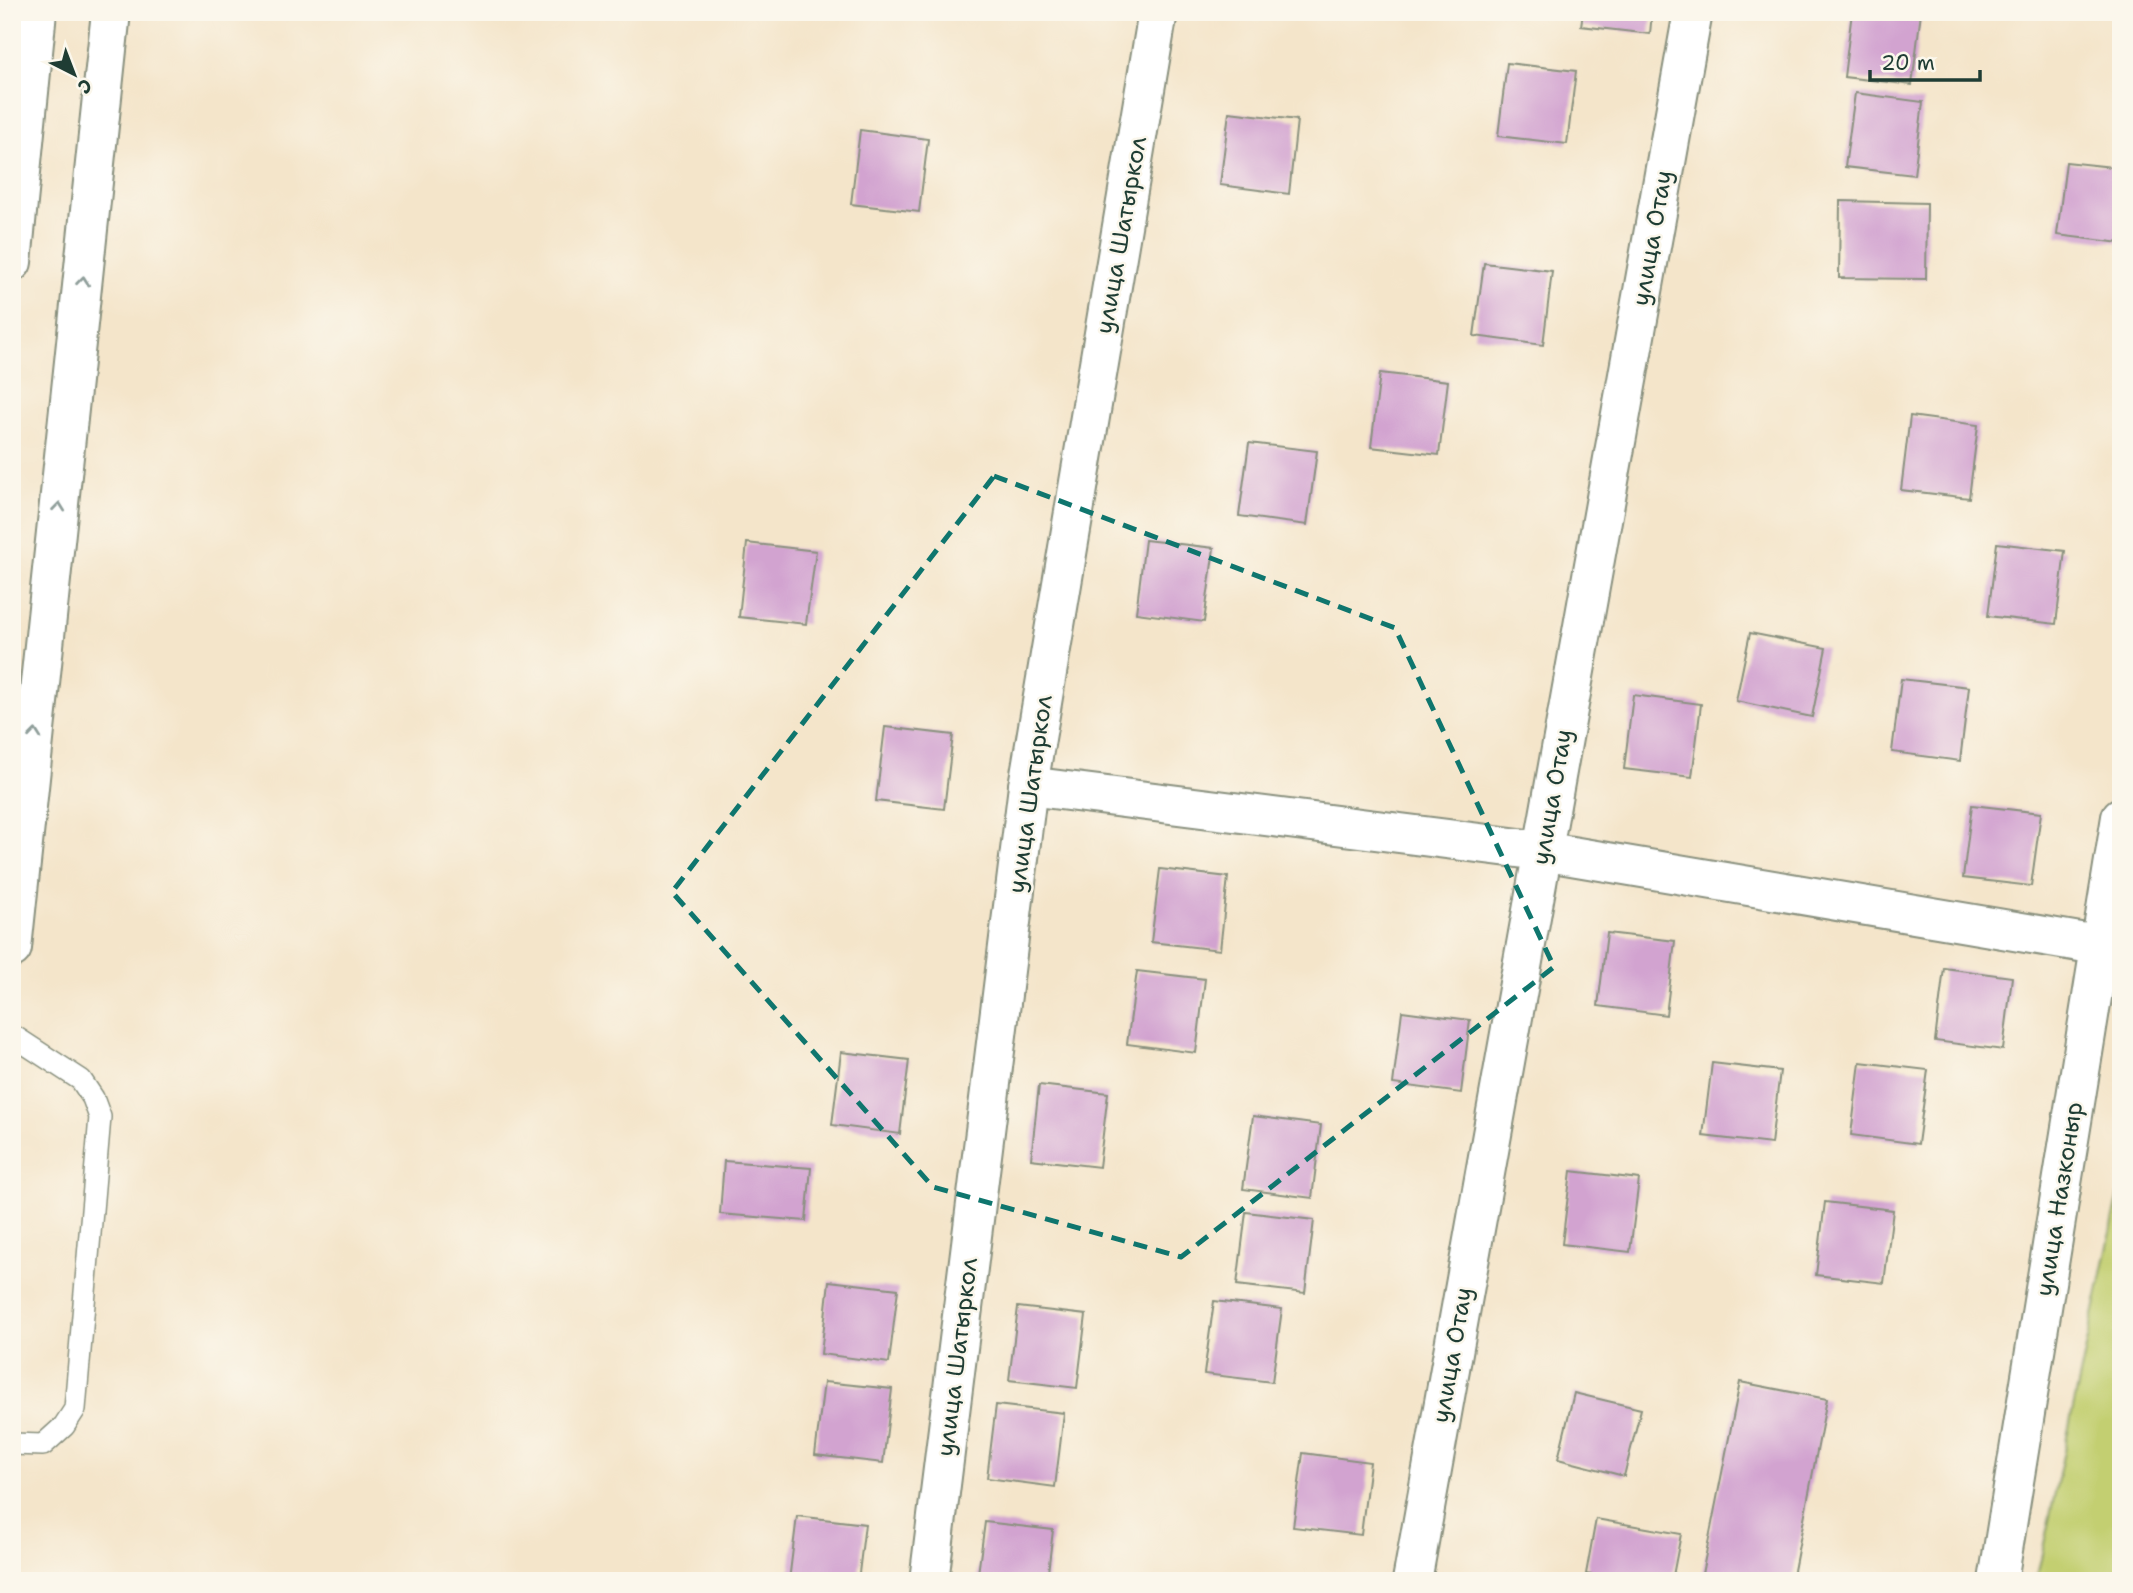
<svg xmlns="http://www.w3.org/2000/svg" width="2133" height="1593" font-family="'Shantell Sans',sans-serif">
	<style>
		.pitch { fill: #c3cf71; stroke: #718652; stroke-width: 2 }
		.building { fill: #d2a3d0 }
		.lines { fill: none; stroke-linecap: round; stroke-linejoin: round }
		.lane-casing { stroke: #8a917f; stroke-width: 24 }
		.street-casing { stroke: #8a917f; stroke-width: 42 }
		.highway-casing { stroke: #8a917f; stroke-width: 42 }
		.lane { stroke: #fff; stroke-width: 21 }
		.street { stroke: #fff; stroke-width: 38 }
		.highway { stroke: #fff; stroke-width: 38 }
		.oneway { stroke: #8f9e9a }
		.marked { fill: none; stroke: #0f766e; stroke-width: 5; stroke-dasharray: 14 9; stroke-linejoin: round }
		.labels { text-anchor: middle; stroke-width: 5; stroke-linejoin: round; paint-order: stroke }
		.street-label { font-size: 24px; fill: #1f3d34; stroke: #fbf7ec }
	</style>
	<rect width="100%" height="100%" fill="#fbf7ec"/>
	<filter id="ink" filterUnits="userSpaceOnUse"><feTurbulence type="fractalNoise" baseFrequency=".0143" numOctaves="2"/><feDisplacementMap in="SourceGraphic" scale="14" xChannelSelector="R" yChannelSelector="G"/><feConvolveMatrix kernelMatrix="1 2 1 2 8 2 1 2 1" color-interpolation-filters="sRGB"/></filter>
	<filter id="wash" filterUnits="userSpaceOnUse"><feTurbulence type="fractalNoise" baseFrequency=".00686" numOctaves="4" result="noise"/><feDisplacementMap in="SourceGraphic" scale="28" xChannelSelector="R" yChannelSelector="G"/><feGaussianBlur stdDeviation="1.57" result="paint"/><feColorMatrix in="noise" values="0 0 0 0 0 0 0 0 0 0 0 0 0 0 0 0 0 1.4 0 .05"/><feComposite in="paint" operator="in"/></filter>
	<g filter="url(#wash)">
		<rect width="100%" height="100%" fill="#f4e5ca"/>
		<polygon class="pitch" points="2121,1185 2121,1581 2036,1581"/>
		<g id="blocks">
			<g class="building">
				<polygon points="1583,12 1652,12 1650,34 1581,26"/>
				<polygon points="1852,12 1921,12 1912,85 1844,77"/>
				<polygon points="1507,63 1576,71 1567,144 1498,136"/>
				<polygon points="1855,93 1923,102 1914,175 1845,167"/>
				<polygon points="1229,112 1297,120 1289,194 1220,185"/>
				<polygon points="860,130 928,139 919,212 851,204"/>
				<polygon points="2066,162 2121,168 2121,243 2057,235"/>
				<polygon points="1840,201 1927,203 1926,279 1839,278"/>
				<polygon points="1484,263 1552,271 1543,345 1474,336"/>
				<polygon points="1380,373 1448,381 1439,455 1371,447"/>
				<polygon points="1910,416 1978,425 1969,498 1901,490"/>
				<polygon points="1249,443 1317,451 1307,525 1239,516"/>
				<polygon points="1145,540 1214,548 1204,622 1136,613"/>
				<polygon points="747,543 816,551 806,624 739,617"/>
				<polygon points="1997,543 2065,551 2056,624 1988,616"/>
				<polygon points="1750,633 1826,648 1812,717 1736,701"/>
				<polygon points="1901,679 1969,687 1960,761 1892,752"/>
				<polygon points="1633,695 1701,704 1692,777 1624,769"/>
				<polygon points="885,727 953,735 944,809 876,801"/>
				<polygon points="1972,805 2041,813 2031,886 1963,878"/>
				<polygon points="1160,869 1228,877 1220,950 1151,942"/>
				<polygon points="1607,933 1675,941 1666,1015 1598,1006"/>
				<polygon points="1944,968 2012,977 2003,1050 1935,1041"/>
				<polygon points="1137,971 1205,979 1196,1053 1127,1044"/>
				<polygon points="1402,1011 1470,1020 1461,1093 1393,1084"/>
				<polygon points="841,1052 909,1060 900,1134 832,1125"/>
				<polygon points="1860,1062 1928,1070 1918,1144 1851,1135"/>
				<polygon points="1712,1063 1780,1071 1771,1144 1703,1136"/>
				<polygon points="1039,1085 1108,1093 1099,1167 1031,1159"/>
				<polygon points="1253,1116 1321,1125 1312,1198 1243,1189"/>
				<polygon points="724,1161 811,1168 806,1221 720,1214"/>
				<polygon points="1571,1171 1639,1179 1630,1252 1562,1244"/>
				<polygon points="1825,1202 1893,1210 1884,1283 1816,1275"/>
				<polygon points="1246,1212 1314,1220 1305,1293 1237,1285"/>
				<polygon points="829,1281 898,1289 889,1363 821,1354"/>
				<polygon points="1214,1301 1282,1309 1272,1382 1204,1374"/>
				<polygon points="1018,1307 1086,1315 1077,1388 1009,1380"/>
				<polygon points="824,1382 892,1389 883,1463 815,1455"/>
				<polygon points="1740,1382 1827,1399 1792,1581 1701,1579"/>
				<polygon points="1574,1393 1641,1409 1624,1476 1558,1459"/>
				<polygon points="996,1405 1064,1413 1055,1487 987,1478"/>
				<polygon points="1303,1453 1370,1462 1361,1535 1293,1527"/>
				<polygon points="797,1516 865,1524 858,1581 789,1581"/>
				<polygon points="1596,1519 1681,1534 1672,1581 1626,1581 1586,1574"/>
				<polygon points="985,1522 1053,1530 1047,1581 977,1581"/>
			</g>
		</g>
	</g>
	<g filter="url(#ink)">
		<use href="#blocks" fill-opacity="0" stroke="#8a917f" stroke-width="2"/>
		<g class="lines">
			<g class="lane-casing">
				<polyline id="lane" points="12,1035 81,1080 93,1098 100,1117 75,1409 64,1426 43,1445 12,1444"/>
			</g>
			<g class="street-casing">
				<g id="street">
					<polyline points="1028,786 1542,851 2121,949"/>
					<polyline points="929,1581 1028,786 1158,12"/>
					<polyline points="1412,1581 1693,12"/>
					<polyline points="1998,1581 2121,817"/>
				</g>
			</g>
			<g class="highway-casing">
				<g id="highway">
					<polyline points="12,262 37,12"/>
					<polyline points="12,948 111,12"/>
				</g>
			</g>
			<use href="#lane" class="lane"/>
			<use href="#street" class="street"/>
			<use href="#highway" class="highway"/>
		</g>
		<defs><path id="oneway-chevron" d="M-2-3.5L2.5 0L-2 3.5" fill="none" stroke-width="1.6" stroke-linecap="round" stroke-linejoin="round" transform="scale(1.75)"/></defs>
		<g class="oneway">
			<use href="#oneway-chevron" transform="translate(83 281) rotate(-84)"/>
			<use href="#oneway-chevron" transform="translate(59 507) rotate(-84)"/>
			<use href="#oneway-chevron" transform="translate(35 734) rotate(-84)"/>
		</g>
	</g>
	<path class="marked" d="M994,476L1395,628L1554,967L1181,1257L933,1187L672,892Z"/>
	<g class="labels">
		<g class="street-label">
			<text transform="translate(1121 235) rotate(-80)" y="8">улица Шатыркол</text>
			<text transform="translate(1652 238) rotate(-80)" y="8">улица Отау</text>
			<text transform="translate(1030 794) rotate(-82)" y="8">улица Шатыркол</text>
			<text transform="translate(1552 797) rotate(-80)" y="8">улица Отау</text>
			<text transform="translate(2059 1199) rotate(-81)" y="8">улица Назконыр</text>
			<text transform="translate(1452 1355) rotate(-80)" y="8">улица Отау</text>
			<text transform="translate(957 1357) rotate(-83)" y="8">улица Шатыркол</text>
		</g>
	</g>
	<rect width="2133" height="1593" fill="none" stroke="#fbf7ec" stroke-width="42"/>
	<g transform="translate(74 74) rotate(138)" stroke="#fbf7ec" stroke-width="5" paint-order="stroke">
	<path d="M0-5L12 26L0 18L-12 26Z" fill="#1f3d34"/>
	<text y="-10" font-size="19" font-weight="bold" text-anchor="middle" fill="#1f3d34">С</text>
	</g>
	<path d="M1870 70v10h110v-10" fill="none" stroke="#1f3d34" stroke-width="3.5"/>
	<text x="1881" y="70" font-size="21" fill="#1f3d34" stroke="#fbf7ec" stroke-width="5" paint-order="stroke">20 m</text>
</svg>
